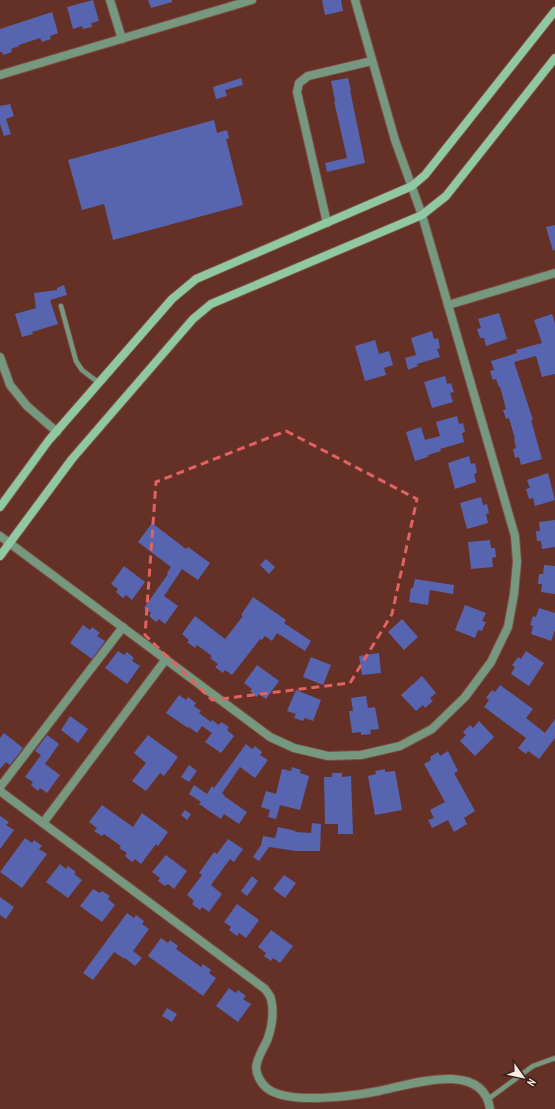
<svg xmlns="http://www.w3.org/2000/svg" width="555" height="1109" font-family="'PT Sans Narrow',sans-serif">
	<style>
		.building { fill: #5765b0 }
		.lines { fill: none; stroke-linecap: round; stroke-linejoin: round }
		.lane-casing { stroke: #7d4f45; stroke-width: 6 }
		.street-casing { stroke: #7d4f45; stroke-width: 10 }
		.secondary-casing { stroke: #7d4f45; stroke-width: 10 }
		.lane { stroke: #75987f; stroke-width: 4.5 }
		.street { stroke: #75987f; stroke-width: 8 }
		.secondary { stroke: #90c8a1; stroke-width: 8 }
		.marked { fill: none; stroke: #e26261; stroke-width: 3; stroke-dasharray: 8 5; stroke-linejoin: round }
	</style>
	<rect width="100%" height="100%" fill="#653126"/>
	<g class="building">
		<polygon points="93,0 99,21 91,23 92,27 83,29 82,26 73,29 67,7"/>
		<polygon points="148,0 172,0 172,2 151,8"/>
		<polygon points="322,0 341,0 343,11 325,15"/>
		<polygon points="52,12 58,33 50,36 51,39 42,42 40,38 19,45 19,46 11,49 12,52 3,55 2,52 0,52 0,29"/>
		<polygon points="241,78 243,85 225,90 227,96 216,99 213,87"/>
		<polygon points="348,78 351,90 350,90 365,163 327,172 325,163 347,158 334,101 335,101 331,81"/>
		<polygon points="10,104 14,116 6,119 11,134 4,136 0,124 0,106"/>
		<polygon points="214,120 217,133 227,130 229,138 226,139 243,205 113,240 104,204 82,210 68,160"/>
		<polygon points="555,225 555,250 553,251 546,227"/>
		<polygon points="64,285 67,295 50,300 58,324 32,332 33,334 22,337 15,314 36,308 34,293 57,290 57,288"/>
		<polygon points="499,313 507,339 486,346 484,338 480,338 477,329 481,328 478,319"/>
		<polygon points="552,314 555,323 555,374 542,377 536,356 514,362 533,420 531,420 542,459 521,465 519,457 515,458 513,449 516,448 514,439 515,439 509,418 506,419 503,410 506,409 500,387 499,387 496,379 493,380 490,371 494,370 491,361 517,353 516,350 542,343 534,320"/>
		<polygon points="432,331 434,339 438,338 440,348 437,349 440,357 417,364 418,366 408,370 405,358 416,355 411,338"/>
		<polygon points="375,340 379,354 389,351 393,365 384,368 386,375 365,381 355,346"/>
		<polygon points="445,376 447,384 451,383 454,392 450,393 453,402 432,408 424,382"/>
		<polygon points="457,416 459,424 463,423 465,432 462,433 464,442 440,449 441,451 428,455 428,457 415,461 406,432 421,427 425,440 440,436 436,422"/>
		<polygon points="469,456 471,464 475,463 477,473 474,474 476,482 455,489 448,463"/>
		<polygon points="548,473 555,500 535,506 533,498 529,499 526,489 530,488 527,480"/>
		<polygon points="481,497 483,505 487,504 489,513 486,514 488,523 467,529 460,503"/>
		<polygon points="555,520 555,547 542,549 541,541 537,541 536,531 540,531 539,522"/>
		<polygon points="152,523 186,549 188,547 210,563 198,580 182,569 164,596 178,606 165,624 159,619 156,622 149,616 151,613 144,608 168,574 167,573 171,567 138,542"/>
		<polygon points="490,540 491,548 495,548 496,557 492,558 493,567 471,569 468,542"/>
		<polygon points="266,559 275,567 269,574 260,565"/>
		<polygon points="544,565 555,566 555,594 541,592 542,584 538,584 539,574 543,574"/>
		<polygon points="124,566 145,582 132,600 126,595 123,598 116,592 118,589 111,584"/>
		<polygon points="415,579 454,585 453,594 430,590 428,605 409,602 411,588 413,588"/>
		<polygon points="253,597 286,620 284,623 311,641 305,651 277,633 272,641 265,636 262,640 260,639 232,675 225,670 223,673 215,667 218,664 210,658 212,656 197,645 195,648 187,642 189,640 182,634 195,616 225,639 243,616 241,615"/>
		<polygon points="465,605 486,613 482,621 486,622 482,631 478,630 475,638 455,630"/>
		<polygon points="539,608 555,613 555,630 551,641 531,634 533,626 530,625 533,616 536,617"/>
		<polygon points="402,619 418,637 404,650 388,632"/>
		<polygon points="83,625 90,630 92,627 100,633 97,636 105,641 92,659 70,643"/>
		<polygon points="118,651 124,655 127,652 134,658 132,661 140,666 127,684 105,668"/>
		<polygon points="526,651 544,663 529,686 511,674 515,667 512,665 518,657 521,659"/>
		<polygon points="379,653 381,673 362,675 359,656"/>
		<polygon points="311,657 331,665 323,685 303,677"/>
		<polygon points="257,665 279,681 266,699 259,694 257,697 250,691 252,689 244,683"/>
		<polygon points="422,676 436,693 430,698 433,701 425,708 423,705 416,711 401,695"/>
		<polygon points="500,685 533,709 526,718 545,733 555,719 555,738 539,759 528,751 526,754 518,748 526,738 484,707 489,700 486,698 492,690 495,692"/>
		<polygon points="296,690 321,700 313,721 305,718 303,721 294,718 296,714 287,711"/>
		<polygon points="179,695 186,700 188,697 196,703 194,706 201,711 199,713 211,722 212,720 219,725 221,722 229,727 227,730 234,736 221,753 205,742 212,733 202,726 197,733 189,727 188,728 166,713"/>
		<polygon points="366,696 368,708 375,707 379,729 370,730 371,734 361,735 361,732 352,733 349,711 353,711 351,698"/>
		<polygon points="70,716 88,729 78,743 61,730"/>
		<polygon points="479,721 494,737 475,756 460,741 466,735 463,732 470,725 473,728"/>
		<polygon points="4,733 23,748 10,765 6,762 0,769 0,738"/>
		<polygon points="47,735 59,744 45,764 60,775 47,793 40,788 38,791 31,785 33,782 25,777 41,755 35,751"/>
		<polygon points="148,735 178,757 164,776 160,773 146,791 132,781 146,763 134,753"/>
		<polygon points="246,744 252,749 255,746 262,752 260,755 268,760 255,778 240,767 222,793 225,796 224,796 247,812 239,824 224,814 221,819 199,804 201,802 189,794 194,785 207,794 212,786 214,788"/>
		<polygon points="448,751 458,771 454,773 475,811 464,818 467,824 454,832 448,820 432,828 428,820 434,818 430,810 445,802 424,764 431,760 430,757 438,752 440,756"/>
		<polygon points="189,765 197,771 189,782 181,777"/>
		<polygon points="292,767 301,770 300,773 309,776 300,810 280,805 276,819 268,817 270,810 261,807 266,791 276,794 282,769 291,771"/>
		<polygon points="385,769 385,772 395,771 402,810 375,815 368,776 376,774 375,771"/>
		<polygon points="332,773 342,773 342,777 351,776 353,834 338,834 338,824 325,824 324,777 332,777"/>
		<polygon points="102,805 133,827 142,813 168,832 158,846 156,844 141,864 135,859 132,862 125,856 127,853 119,848 121,846 104,834 102,836 94,831 97,828 89,822"/>
		<polygon points="185,810 191,814 187,820 181,815"/>
		<polygon points="0,816 9,822 6,825 14,830 0,849"/>
		<polygon points="312,823 321,824 320,851 296,851 269,847 259,861 253,857 261,845 263,836 275,838 278,827 296,831 295,832 311,833"/>
		<polygon points="25,838 32,843 34,840 42,846 39,849 47,854 22,888 0,872"/>
		<polygon points="228,839 243,849 234,862 230,859 211,885 222,894 209,912 202,907 200,910 192,904 194,901 187,895 202,875 199,873 214,852 217,854"/>
		<polygon points="166,855 187,871 174,889 168,884 165,886 158,881 160,878 152,872"/>
		<polygon points="60,864 66,869 68,866 76,872 74,874 82,880 68,898 46,882"/>
		<polygon points="284,875 296,883 285,898 273,889"/>
		<polygon points="252,876 258,881 247,896 241,891"/>
		<polygon points="93,889 100,893 102,891 110,896 108,899 115,905 102,922 80,906"/>
		<polygon points="0,897 14,907 6,919 0,915"/>
		<polygon points="237,904 259,920 246,938 239,933 237,936 229,930 231,927 224,922"/>
		<polygon points="127,913 134,918 136,915 144,921 142,924 149,929 133,951 142,958 135,966 125,958 125,959 114,952 93,980 83,973"/>
		<polygon points="271,930 293,946 280,963 273,958 271,961 264,956 266,953 258,947"/>
		<polygon points="161,938 168,943 170,940 178,946 176,949 183,954 201,967 203,964 211,970 209,973 216,978 203,996 148,956"/>
		<polygon points="229,988 236,993 238,990 246,996 243,999 251,1004 238,1022 216,1006"/>
		<polygon points="167,1008 177,1014 172,1022 162,1016"/>
	</g>
	<g class="lines">
		<g class="lane-casing">
			<g id="lane">
				<polyline points="61,306 76,361 82,370 99,383"/>
				<polyline points="487,1100 533,1066 555,1058"/>
			</g>
		</g>
		<g class="street-casing">
			<g id="street">
				<polyline points="110,0 122,39"/>
				<polyline points="0,75 252,0"/>
				<polyline points="327,223 297,92 299,83 308,76 372,61"/>
				<polyline points="448,305 555,273"/>
				<polyline points="0,357 10,385 27,406 57,432"/>
				<polyline points="0,536 270,737 294,748 328,756 361,755 400,746 432,729 465,697 491,662 508,627 514,594 517,562 515,536 422,215 395,140 355,0"/>
				<polyline points="0,787 123,627"/>
				<path d="M0,791L265,989C267,992 270,995 271,999C274,1011 272,1026 268,1038C265,1046 259,1054 257,1063C254,1072 261,1084 268,1089C290,1105 353,1096 379,1091C409,1085 483,1059 490,1109"/>
				<polyline points="43,823 166,659"/>
			</g>
		</g>
		<g class="secondary-casing">
			<g id="secondary">
				<polyline points="0,507 49,440 172,299 196,279 412,186 425,175 555,11"/>
				<polyline points="0,556 72,459 193,319 211,304 422,215 446,196 555,58"/>
			</g>
		</g>
		<use href="#lane" class="lane"/>
		<use href="#street" class="street"/>
		<use href="#secondary" class="secondary"/>
	</g>
	<path class="marked" d="M286,431L417,499L392,614L350,683L212,700L145,635L156,482Z"/>
	<g transform="translate(523 1077) rotate(123)" stroke="#3a221c" stroke-width="3" paint-order="stroke">
	<path d="M0-3L7 15L0 10L-7 15Z" fill="#feeae5"/>
	<text y="-6" font-size="11" font-weight="bold" text-anchor="middle" fill="#feeae5">N</text>
	</g>
</svg>
